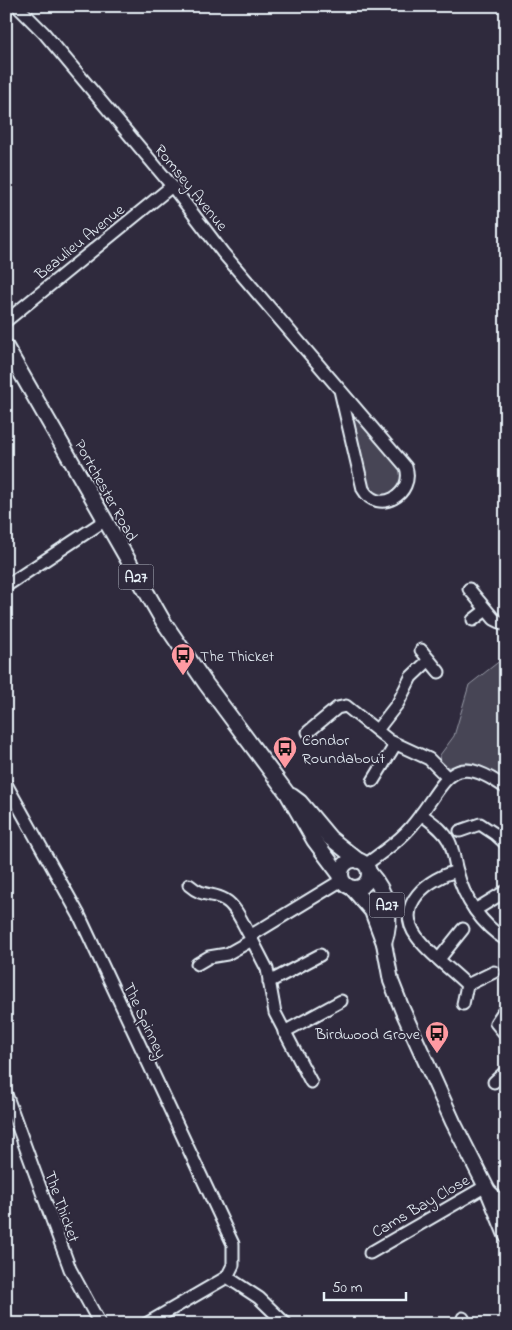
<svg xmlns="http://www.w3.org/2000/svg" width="512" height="1330" font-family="'Indie Flower',sans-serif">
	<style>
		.green { fill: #464455; stroke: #979aa6 }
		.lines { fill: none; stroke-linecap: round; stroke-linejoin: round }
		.minor-casing { stroke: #e8f1f8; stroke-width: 15 }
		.major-casing { stroke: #e8f1f8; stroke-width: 18 }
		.minor { stroke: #2f2a3d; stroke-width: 11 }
		.major { stroke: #2f2a3d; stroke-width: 14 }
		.labels { text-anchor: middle; stroke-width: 4; stroke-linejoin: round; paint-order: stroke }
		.shield { fill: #2f2a3d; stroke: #b0b5c0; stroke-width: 1 }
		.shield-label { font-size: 15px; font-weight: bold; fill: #e8f1f8 }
		.street-label { font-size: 16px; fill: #e8f1f8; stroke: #2f2a3d }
		.poi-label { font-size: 16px; fill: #e8f1f8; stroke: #2f2a3d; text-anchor: start }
	</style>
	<rect width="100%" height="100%" fill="#2f2a3d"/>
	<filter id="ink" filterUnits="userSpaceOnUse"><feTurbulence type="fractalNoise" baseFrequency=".02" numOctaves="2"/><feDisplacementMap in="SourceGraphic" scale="10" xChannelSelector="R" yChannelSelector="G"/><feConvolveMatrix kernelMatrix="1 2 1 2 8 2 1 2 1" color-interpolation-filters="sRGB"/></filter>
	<g filter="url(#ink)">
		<g class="green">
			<polygon points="356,418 361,419 402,469 403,482 392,494 379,497 368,490 352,419"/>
			<path d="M506,656V782C495,775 484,765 471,763C455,761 453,775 439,761L440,755L454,736L469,685Z"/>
		</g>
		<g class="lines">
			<g class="minor-casing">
				<g id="minor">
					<path d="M17,6L44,33L172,186L223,253L406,467C415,494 378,516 363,489L340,390"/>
					<polyline points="6,321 172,186"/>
					<polyline points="6,586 104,521"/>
					<polyline points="469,589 494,619 506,625"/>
					<polyline points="473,620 486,610"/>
					<polyline points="421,650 439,672"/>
					<polyline points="377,730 398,703 411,677 429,660"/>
					<polyline points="308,732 337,708 346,706 390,741 429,759 447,777"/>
					<polyline points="373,781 395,745"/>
					<polyline points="6,784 79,915 233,1244 233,1265 227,1277 259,1298 286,1324"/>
					<path d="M421,814C431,822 443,829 449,841C454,851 454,861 457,871C464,899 482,925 506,940"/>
					<polyline points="460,831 480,824 495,834 506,844"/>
					<path d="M365,865C383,852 402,839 415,822C447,782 450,748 506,788"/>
					<path d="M457,871C429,878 393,905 417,937C430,955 451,969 467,985"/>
					<path d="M189,885C204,898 212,892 225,900C237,907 243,925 250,936"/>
					<polyline points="475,910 506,891"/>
					<polyline points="439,959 463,929"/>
					<polyline points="197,964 209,957 227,954 252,940"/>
					<polyline points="269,982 320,955"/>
					<polyline points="463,1004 467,985 494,972"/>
					<polyline points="506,1008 496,1023 506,1035"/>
					<polyline points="284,1032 341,1001"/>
					<polyline points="311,1082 275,1013 267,969 250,936 342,880"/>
					<polyline points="494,1082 506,1071"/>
					<polyline points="6,1094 70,1269 100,1324"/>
					<polyline points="370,1253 486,1186"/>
					<polyline points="463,1318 466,1324"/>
					<polyline points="146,1324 227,1277"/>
				</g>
			</g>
			<g class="major-casing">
				<g id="major">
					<polyline points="6,347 163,621 206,684 287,793 314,840 341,876"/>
					<polyline points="292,796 300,802 330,838 359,861"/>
					<circle cx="355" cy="874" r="14"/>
					<path d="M369,872C388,893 393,917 384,943"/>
					<polyline points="352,888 372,911 384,943 391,981 402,1009 453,1122 488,1191 506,1235"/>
					<polyline points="489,1192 506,1208"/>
				</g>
			</g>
			<use href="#minor" class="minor"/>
			<use href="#major" class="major"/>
		</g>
	</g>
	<defs>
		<g id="bus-pin" transform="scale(1.25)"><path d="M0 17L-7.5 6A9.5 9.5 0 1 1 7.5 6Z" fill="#ff9aa2" stroke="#2f2a3d"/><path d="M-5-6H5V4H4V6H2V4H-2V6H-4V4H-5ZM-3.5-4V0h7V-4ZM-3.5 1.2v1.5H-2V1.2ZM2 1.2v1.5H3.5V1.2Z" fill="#111"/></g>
	</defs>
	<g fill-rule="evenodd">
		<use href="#bus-pin" x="183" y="655"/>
		<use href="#bus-pin" x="285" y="748"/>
		<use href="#bus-pin" x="437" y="1033"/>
	</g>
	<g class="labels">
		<g class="shield">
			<rect x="118.5" y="564.5" width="35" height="25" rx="4"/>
			<rect x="369.5" y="892.5" width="35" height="25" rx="4"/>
		</g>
		<g class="shield-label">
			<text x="136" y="582">A27</text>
			<text x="387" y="910">A27</text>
		</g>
		<g class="street-label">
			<text transform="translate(192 187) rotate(51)" y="6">Romsey Avenue</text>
			<text transform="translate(79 241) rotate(-39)" y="6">Beaulieu Avenue</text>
			<text transform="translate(107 490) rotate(61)" y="6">Portchester Road</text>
			<text transform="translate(146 1020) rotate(65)" y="6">The Spinney</text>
			<text transform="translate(420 1205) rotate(-30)" y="6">Cams Bay Close</text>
			<text transform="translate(63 1206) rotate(70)" y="6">The Thicket</text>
		</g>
		<g class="poi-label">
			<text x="200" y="661">The Thicket</text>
			<text x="302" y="745">Condor<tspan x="302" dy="18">Roundabout</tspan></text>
			<text x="420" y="1039" text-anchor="end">Birdwood Grove</text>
		</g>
	</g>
	<rect width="512" height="1330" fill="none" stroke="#2f2a3d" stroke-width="25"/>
	<rect x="12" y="12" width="487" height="1305" fill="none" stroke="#e8f1f8" stroke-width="2" filter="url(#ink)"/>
	<path d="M324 1292v8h82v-8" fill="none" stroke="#e8f1f8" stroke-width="2.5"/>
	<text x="332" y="1292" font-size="15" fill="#e8f1f8" stroke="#2f2a3d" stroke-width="4" paint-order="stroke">50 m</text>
</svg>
